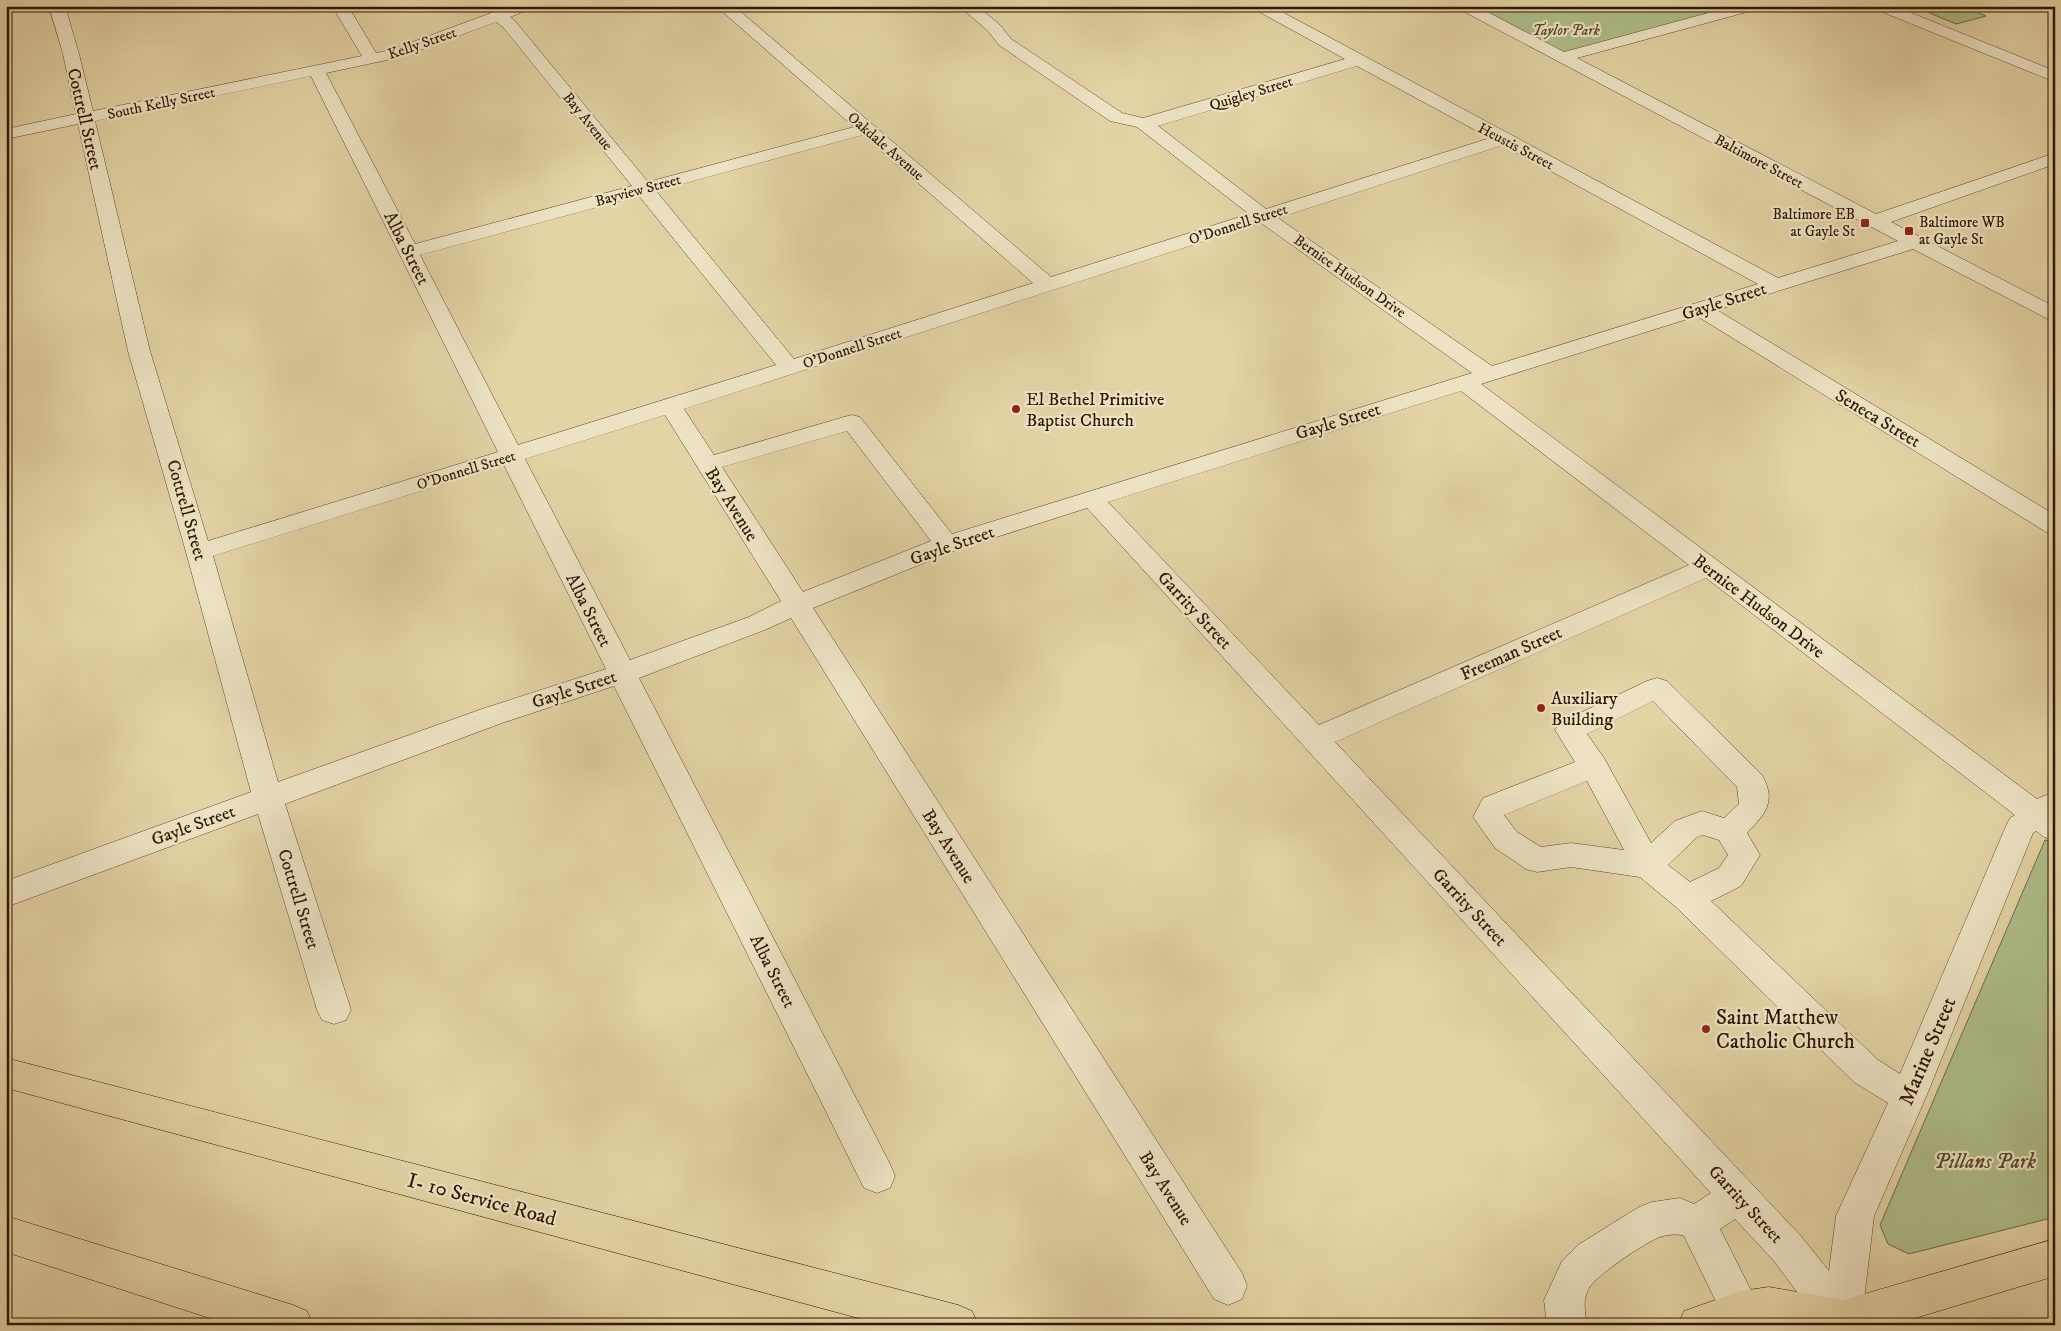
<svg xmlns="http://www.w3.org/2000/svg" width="2061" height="1331" font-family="'IM FELL DW Pica',serif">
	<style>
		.green { fill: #aebe8b; stroke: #6e6a46 }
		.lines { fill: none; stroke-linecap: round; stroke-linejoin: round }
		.minor-casing { stroke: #5c4629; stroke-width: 1 }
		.major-casing { stroke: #2f1600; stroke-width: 1 }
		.highway-casing { stroke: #2f1600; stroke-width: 1 }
		.minor { fill: #ede3c4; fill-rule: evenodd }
		.major { fill: #e3d4a5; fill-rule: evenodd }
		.highway { fill: #e3d4a5; fill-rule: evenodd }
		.poi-dot { fill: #8f2418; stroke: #ede3c4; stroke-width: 2 }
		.labels { text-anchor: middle; stroke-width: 4.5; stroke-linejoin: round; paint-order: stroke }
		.far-park-label { font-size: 15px; font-style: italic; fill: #55482a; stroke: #ede3c4 }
		.far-street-label { font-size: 15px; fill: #2f1600; stroke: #ede3c4 }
		.far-poi-label { font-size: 15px; fill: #2f1600; stroke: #ede3c4; text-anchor: end }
		.street-label { font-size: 18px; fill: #2f1600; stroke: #ede3c4 }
		.poi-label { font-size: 18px; fill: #2f1600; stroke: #ede3c4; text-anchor: start }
		.near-poi-label { font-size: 21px; fill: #2f1600; stroke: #ede3c4; text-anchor: start }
		.near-street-label { font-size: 21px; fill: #2f1600; stroke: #ede3c4 }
		.near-park-label { font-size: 21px; font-style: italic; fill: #55482a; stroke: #ede3c4 }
	</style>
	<rect width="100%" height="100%" fill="#e3d4a5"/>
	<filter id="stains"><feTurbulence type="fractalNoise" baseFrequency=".004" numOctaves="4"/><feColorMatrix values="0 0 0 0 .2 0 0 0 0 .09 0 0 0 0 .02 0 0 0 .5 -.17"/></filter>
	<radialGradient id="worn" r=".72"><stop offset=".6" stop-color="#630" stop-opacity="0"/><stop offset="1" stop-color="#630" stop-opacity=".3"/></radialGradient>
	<g class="green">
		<polygon points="1467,6 1742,6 1564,55"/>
		<polygon points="1913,6 1963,6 1986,16 1956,24"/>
		<polygon points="2045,840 2055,842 2055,1217 1909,1254 1888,1244 1880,1225"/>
	</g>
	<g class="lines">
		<g class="minor-casing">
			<g id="minor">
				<path d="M49,6H65L79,54L93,111L362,56L332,6H348L376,53L391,50L510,6H533L530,9L510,17L515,21L648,182L854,127L716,6H734L1051,277L1249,214L1137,127L1110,121L999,45L988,31L959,6H977L1000,25L1011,39L1122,113L1143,118L1345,59L1254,9L1251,6H1271L1778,278L1898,241L1459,9L1456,6H1476L1564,52L1734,6H1761L1758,9L1577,58L1876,214L2055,153V164L1891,222L2055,307V321L2048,319L1913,249L1717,310L2055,515V534L2046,532L1697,316L1481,384L2037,799L2055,791V841L2044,837L2036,831L2033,833L1926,1097L1874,1216L1861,1325H1822L1774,1261L1735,1219L1720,1229L1761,1310L1755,1324H1727L1684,1236C1677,1233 1664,1235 1657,1238C1641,1246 1599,1273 1589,1288C1582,1300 1585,1311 1587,1325H1547L1544,1300L1562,1261L1578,1245L1639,1207L1652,1202L1680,1198L1694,1204L1711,1193L1087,508L956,550L813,608L1242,1273L1247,1286L1242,1299L1228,1305L1214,1299L791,618L767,629L639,678L890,1164L895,1176L890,1188L877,1193L864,1188L614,686L502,723L285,804L351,1010L346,1020L334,1024L322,1020L317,1010L258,814L6,907V881L251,792L186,552L128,351L78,124L6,139V129L76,114L63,54ZM496,22L503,27L632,186L415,244L326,73L401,57ZM1357,66L1490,138L1266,209L1158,126ZM311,76L498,452L208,541L150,351L95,121ZM863,135L1033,283L794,359L656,191ZM1503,145L1758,284L1492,366L1278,218ZM639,196L776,365L518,445L420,255ZM1261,223L1472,373L952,534L860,417L852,415L844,417L714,455L684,409ZM1461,391L1689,565L1319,725L1108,502ZM665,415L781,601L749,617L630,660L525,459ZM847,431L931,541L803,592L722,467ZM504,465L606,669L482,709L278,782L213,556ZM1706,578L2015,815L2010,818L2006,826L1900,1074L1878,1060L1711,901L1741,886L1760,855L1747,833C1765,814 1777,802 1762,775L1667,681L1657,678L1647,681L1559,723L1555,730L1575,762L1483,798L1473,817L1495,848L1526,869L1537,872L1571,867L1640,877L1676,907L1854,1082L1888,1103L1836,1216L1829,1271L1800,1235L1335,742ZM1653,701L1737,787L1739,804L1724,818L1702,811L1691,815L1675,821L1651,843L1604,758L1587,734ZM1587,781L1624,850L1571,843L1541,847L1517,832L1504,815ZM1703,835L1719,840L1728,855L1719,868L1690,882L1668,865L1697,837Z"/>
				<polygon points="1872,6 1894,6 2055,71 2055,82 1875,9"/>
			</g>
		</g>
		<g class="major-casing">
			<g id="major">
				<polygon points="6,1058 958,1305 972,1311 978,1325 884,1325 6,1088"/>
				<polygon points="2055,1239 2055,1276 1892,1325 1678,1325 1684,1311 1741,1291 1769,1287 1843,1300"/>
			</g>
		</g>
		<g class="highway-casing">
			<polygon id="highway" points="6,1216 293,1305 307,1311 313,1325 231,1325 6,1252"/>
		</g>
		<use href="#minor" class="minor"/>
		<use href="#major" class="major"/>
		<use href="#highway" class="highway"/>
	</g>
	<g class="poi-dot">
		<rect x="1860" y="218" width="10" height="10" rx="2.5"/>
		<rect x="1904" y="226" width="10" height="10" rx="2.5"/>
		<circle cx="1016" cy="409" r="5"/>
		<circle cx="1541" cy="708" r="5"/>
		<circle cx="1706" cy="1029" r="5"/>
	</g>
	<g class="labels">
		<g class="far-park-label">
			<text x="1566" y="35">Taylor Park</text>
		</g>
		<g class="far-street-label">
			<text transform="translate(422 43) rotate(-19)" y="5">Kelly Street</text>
			<text transform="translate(1251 93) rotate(-17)" y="5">Quigley Street</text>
			<text transform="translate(161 103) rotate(-12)" y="5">South Kelly Street</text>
			<text transform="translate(588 121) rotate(51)" y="5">Bay Avenue</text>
			<text transform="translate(886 146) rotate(41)" y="5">Oakdale Avenue</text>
			<text transform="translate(1516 146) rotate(28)" y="5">Heustis Street</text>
			<text transform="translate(1759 161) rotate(28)" y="5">Baltimore Street</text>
			<text transform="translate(638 190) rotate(-15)" y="5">Bayview Street</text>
			<text transform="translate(1238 224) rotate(-18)" y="5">O'Donnell Street</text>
			<text transform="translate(1350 276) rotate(35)" y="5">Bernice Hudson Drive</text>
			<text transform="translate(852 348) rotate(-18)" y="5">O'Donnell Street</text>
			<text transform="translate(466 470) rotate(-17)" y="5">O'Donnell Street</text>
		</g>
		<g class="far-poi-label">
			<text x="1855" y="219">Baltimore EB<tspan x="1855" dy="17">at Gayle St</tspan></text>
			<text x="1919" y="227" text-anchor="start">Baltimore WB<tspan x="1919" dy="17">at Gayle St</tspan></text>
		</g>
		<g class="street-label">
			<text transform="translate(85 119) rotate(77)" y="6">Cottrell Street</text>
			<text transform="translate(407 248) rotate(63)" y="6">Alba Street</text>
			<text transform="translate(1724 301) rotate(-18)" y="6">Gayle Street</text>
			<text transform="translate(1878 418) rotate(31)" y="6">Seneca Street</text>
			<text transform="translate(1338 421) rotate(-17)" y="6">Gayle Street</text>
			<text transform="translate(732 504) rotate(58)" y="6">Bay Avenue</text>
			<text transform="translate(187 510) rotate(74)" y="6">Cottrell Street</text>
			<text transform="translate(952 545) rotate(-19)" y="6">Gayle Street</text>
			<text transform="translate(1759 606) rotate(37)" y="6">Bernice Hudson Drive</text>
			<text transform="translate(589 610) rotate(63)" y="6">Alba Street</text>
			<text transform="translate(1195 610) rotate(47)" y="6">Garrity Street</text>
			<text transform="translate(1511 653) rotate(-24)" y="6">Freeman Street</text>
			<text transform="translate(574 689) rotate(-18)" y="6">Gayle Street</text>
			<text transform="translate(193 825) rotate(-20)" y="6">Gayle Street</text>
			<text transform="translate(949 846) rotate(58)" y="6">Bay Avenue</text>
			<text transform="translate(299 899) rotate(73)" y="6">Cottrell Street</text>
			<text transform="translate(1470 907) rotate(47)" y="6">Garrity Street</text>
			<text transform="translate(773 971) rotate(63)" y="6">Alba Street</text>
			<text transform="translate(1166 1188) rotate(58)" y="6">Bay Avenue</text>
			<text transform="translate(1746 1204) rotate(47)" y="6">Garrity Street</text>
		</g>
		<g class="poi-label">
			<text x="1026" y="405">El Bethel Primitive<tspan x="1026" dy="21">Baptist Church</tspan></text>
			<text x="1551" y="704">Auxiliary<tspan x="1551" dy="21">Building</tspan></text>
		</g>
		<g class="near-poi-label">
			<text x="1716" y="1024">Saint Matthew<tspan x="1716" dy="24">Catholic Church</tspan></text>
		</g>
		<g class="near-street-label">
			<text transform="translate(1927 1051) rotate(-67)" y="7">Marine Street</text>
			<text transform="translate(482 1199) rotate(15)" y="7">I- 10 Service Road</text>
		</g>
		<g class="near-park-label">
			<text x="1985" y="1168">Pillans Park</text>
		</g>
	</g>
	<rect width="2061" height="1331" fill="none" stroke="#e3d4a5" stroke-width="25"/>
	<rect x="8" y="8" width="2046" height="1316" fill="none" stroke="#2f1600" stroke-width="2.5"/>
	<rect x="12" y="12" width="2036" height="1306" fill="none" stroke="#2f1600"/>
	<rect width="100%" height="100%" filter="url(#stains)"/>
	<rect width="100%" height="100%" fill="url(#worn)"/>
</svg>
